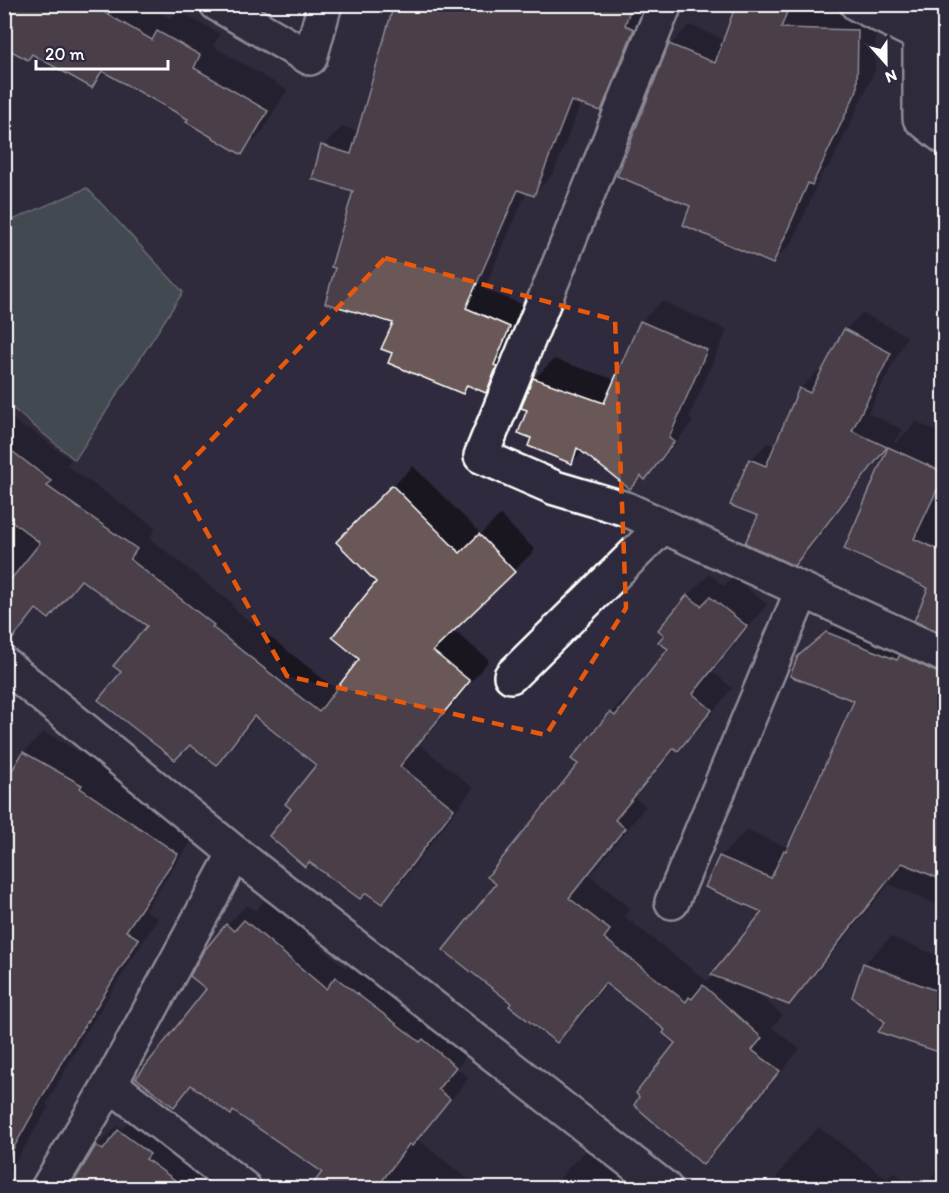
<svg xmlns="http://www.w3.org/2000/svg" width="949" height="1193" font-family="Itim,sans-serif">
	<style>
		.green { fill: #5c6f67; stroke: #aeb7b3; stroke-width: 1.5 }
		.shadow { fill: #0007 }
		.building { fill: #6b5858; stroke: #fff; stroke-width: 1.5 }
		.lines { fill: none; stroke-linecap: round; stroke-linejoin: round }
		.street-casing { stroke: #fff; stroke-width: 38 }
		.street { stroke: #2f2a3d; stroke-width: 33 }
		.marked { fill: none; stroke: #e8590c; stroke-width: 4.5; stroke-dasharray: 12 8; stroke-linejoin: round }
	</style>
	<rect width="100%" height="100%" fill="#2f2a3d"/>
	<filter id="ink" filterUnits="userSpaceOnUse"><feTurbulence type="fractalNoise" baseFrequency=".0167" numOctaves="2"/><feDisplacementMap in="SourceGraphic" scale="12" xChannelSelector="R" yChannelSelector="G"/><feConvolveMatrix kernelMatrix="1 2 1 2 8 2 1 2 1" color-interpolation-filters="sRGB"/></filter>
	<g filter="url(#ink)">
		<polygon class="green" points="87,188 183,292 75,460 5,402 4,219 8,222"/>
		<g class="shadow">
			<polygon points="9,4 146,4 171,19 179,11 220,34 213,46 287,90 262,132 242,153 190,118 106,72 92,86"/>
			<polygon points="368,4 644,4 653,10 620,90 601,110 581,103 553,174 534,194 527,191 484,289 529,307 506,372 486,391 471,385 463,392 394,353 395,322 355,190 323,146 342,127 359,131 394,12"/>
			<polygon points="737,4 801,4 799,9 876,12 875,70 831,164 822,173 792,243 772,262 692,205 670,45 690,25 725,40"/>
			<polygon points="662,301 727,330 689,417 693,421 665,457 645,478 642,475 630,487 583,451 572,462 533,437 529,410 534,379 554,359 616,380 641,322"/>
			<polygon points="862,313 907,336 868,413 903,430 894,441 896,443 916,422 944,435 944,633 930,588 846,549 889,447 811,547 794,564 760,515 750,460 768,443 776,446 800,389 817,372 822,374 845,330"/>
			<polygon points="4,413 27,430 29,428 71,460 66,465 156,528 149,538 233,604 231,606 337,690 361,658 378,582 338,542 413,466 481,534 500,515 535,550 453,630 489,660 420,745 473,788 402,882 382,902 294,809 318,765 257,716 237,742 217,763 123,672 149,626 83,579 49,617 38,609 19,628 4,616"/>
			<polygon points="709,574 724,586 733,577 767,604 713,672 732,688 700,728 678,749 676,748 635,798 646,806 590,876 630,908 624,916 707,981 716,975 764,912 720,857 747,830 788,848 856,701 800,657 854,607 944,638 944,907 889,884 814,977 788,1003 754,990 782,1015 772,1028 800,1049 724,1142 703,1163 678,1042 667,1030 608,983 578,1020 557,1041 513,1003 498,883 580,764 611,713 632,692 634,694 670,649 688,596"/>
			<polygon points="44,732 101,764 100,767 197,833 145,910 158,918 84,1035 46,1105 49,1107 4,1180 4,787 24,752"/>
			<polygon points="265,900 346,968 356,958 475,1045 457,1068 469,1078 418,1140 479,1188 312,1188 324,1171 193,1085 180,1098 227,925 247,905 255,911"/>
			<polygon points="891,937 944,958 944,1052 887,1022 854,997 865,963"/>
			<polygon points="139,1111 234,1188 75,1188 72,1187 97,1146 118,1126 122,1129"/>
			<polygon points="819,1127 887,1179 894,1172 913,1188 769,1188 796,1150"/>
			<polygon points="591,1146 645,1188 553,1188 570,1166"/>
			<polygon points="944,1160 944,1188 924,1188"/>
		</g>
		<g class="building">
			<polygon points="4,4 90,4 152,40 157,31 200,55 194,68 268,111 242,155 186,122 188,119 102,71 92,88 32,54 28,60 4,47"/>
			<polygon points="394,4 632,4 625,25 634,29 601,111 571,101 534,196 518,190 466,308 510,327 494,365 497,366 486,393 467,385 463,394 388,363 392,353 381,349 393,323 325,303 335,268 331,267 353,191 312,179 321,145 351,154"/>
			<polygon points="736,4 790,4 781,28 858,30 857,90 812,185 808,183 773,264 683,225 690,206 617,176 669,44 715,63"/>
			<polygon points="640,321 707,350 669,438 674,442 645,480 641,476 630,489 577,448 572,464 528,446 531,438 518,433 527,410 521,408 533,378 604,403"/>
			<polygon points="844,329 891,353 852,431 887,447 794,566 745,543 758,516 730,505 749,459 766,466 799,388 810,393"/>
			<polygon points="4,445 51,481 47,486 137,549 130,559 214,625 212,627 319,712 359,659 332,637 376,582 336,542 392,485 460,553 479,534 515,572 433,651 470,681 400,766 454,809 382,904 366,893 360,899 309,862 305,867 269,836 291,809 285,804 316,765 254,716 217,765 190,745 175,760 98,700 121,672 113,666 147,626 81,580 49,619 36,609 7,646 4,646 4,588 40,543 4,515"/>
			<polygon points="888,447 945,473 914,539 943,552 945,549 945,635 914,621 928,588 844,549"/>
			<polygon points="687,595 701,606 710,597 747,626 693,694 712,710 678,751 674,748 615,820 625,828 569,898 610,930 604,938 686,1002 689,997 692,999 703,985 762,1038 752,1050 780,1071 703,1165 634,1105 639,1097 636,1093 675,1043 663,1033 665,1030 605,983 557,1043 509,1006 511,1003 443,950 496,884 487,877 578,764 571,759 610,712 615,716 668,649 658,642 664,635 658,630"/>
			<polygon points="826,632 897,660 900,655 936,672 945,674 945,881 902,863 789,1005 711,975 762,912 705,887 719,856 771,878 784,850 786,851 854,701 790,676 798,656"/>
			<polygon points="23,752 82,785 80,788 178,854 126,931 139,939 64,1058 4,1165 4,784"/>
			<polygon points="244,920 326,989 335,977 420,1042 423,1039 456,1067 438,1089 450,1099 412,1146 409,1144 377,1188 310,1188 322,1172 233,1111 231,1115 191,1085 174,1107 136,1078 206,989 190,976 203,952 226,924 234,931"/>
			<polygon points="863,963 945,994 945,1054 878,1032 885,1022 852,997"/>
			<polygon points="118,1130 150,1154 146,1159 186,1188 70,1188 96,1145 103,1150"/>
		</g>
		<g class="lines">
			<g class="street-casing">
				<g id="street">
					<polyline points="217,4 310,58 325,4"/>
					<polyline points="665,4 481,456 555,488 626,509 944,655"/>
					<polyline points="857,4 920,35"/>
					<polyline points="925,4 920,35 920,118 944,137"/>
					<polyline points="4,664 235,853 665,1188"/>
					<polyline points="511,676 663,526"/>
					<polyline points="672,902 802,591"/>
					<polyline points="110,1084 244,1188"/>
					<polyline points="48,1188 110,1084 235,853"/>
				</g>
			</g>
			<use href="#street" class="street"/>
		</g>
	</g>
	<path d="M0 0H949V1193H0ZM385,258L615,320L626,608L546,735L287,676L176,477Z" fill="#2f2a3d" fill-opacity=".55" fill-rule="evenodd"/>
	<path class="marked" d="M385,258L615,320L626,608L546,735L287,676L176,477Z"/>
	<rect width="949" height="1193" fill="none" stroke="#2f2a3d" stroke-width="24"/>
	<rect x="12" y="12" width="925" height="1169" fill="none" stroke="#fff" stroke-width="2" filter="url(#ink)"/>
	<g transform="translate(886 63) rotate(159)" stroke="#2f2a3d" stroke-width="4.5" paint-order="stroke">
	<path d="M0-4.5L10 22L0 15L-10 22Z" fill="#ffffff"/>
	<text y="-9" font-size="16" font-weight="bold" text-anchor="middle" fill="#ffffff">N</text>
	</g>
	<path d="M36 60v9h132v-9" fill="none" stroke="#ffffff" stroke-width="3"/>
	<text x="45" y="60" font-size="18" fill="#ffffff" stroke="#2f2a3d" stroke-width="4.5" paint-order="stroke">20 m</text>
</svg>
